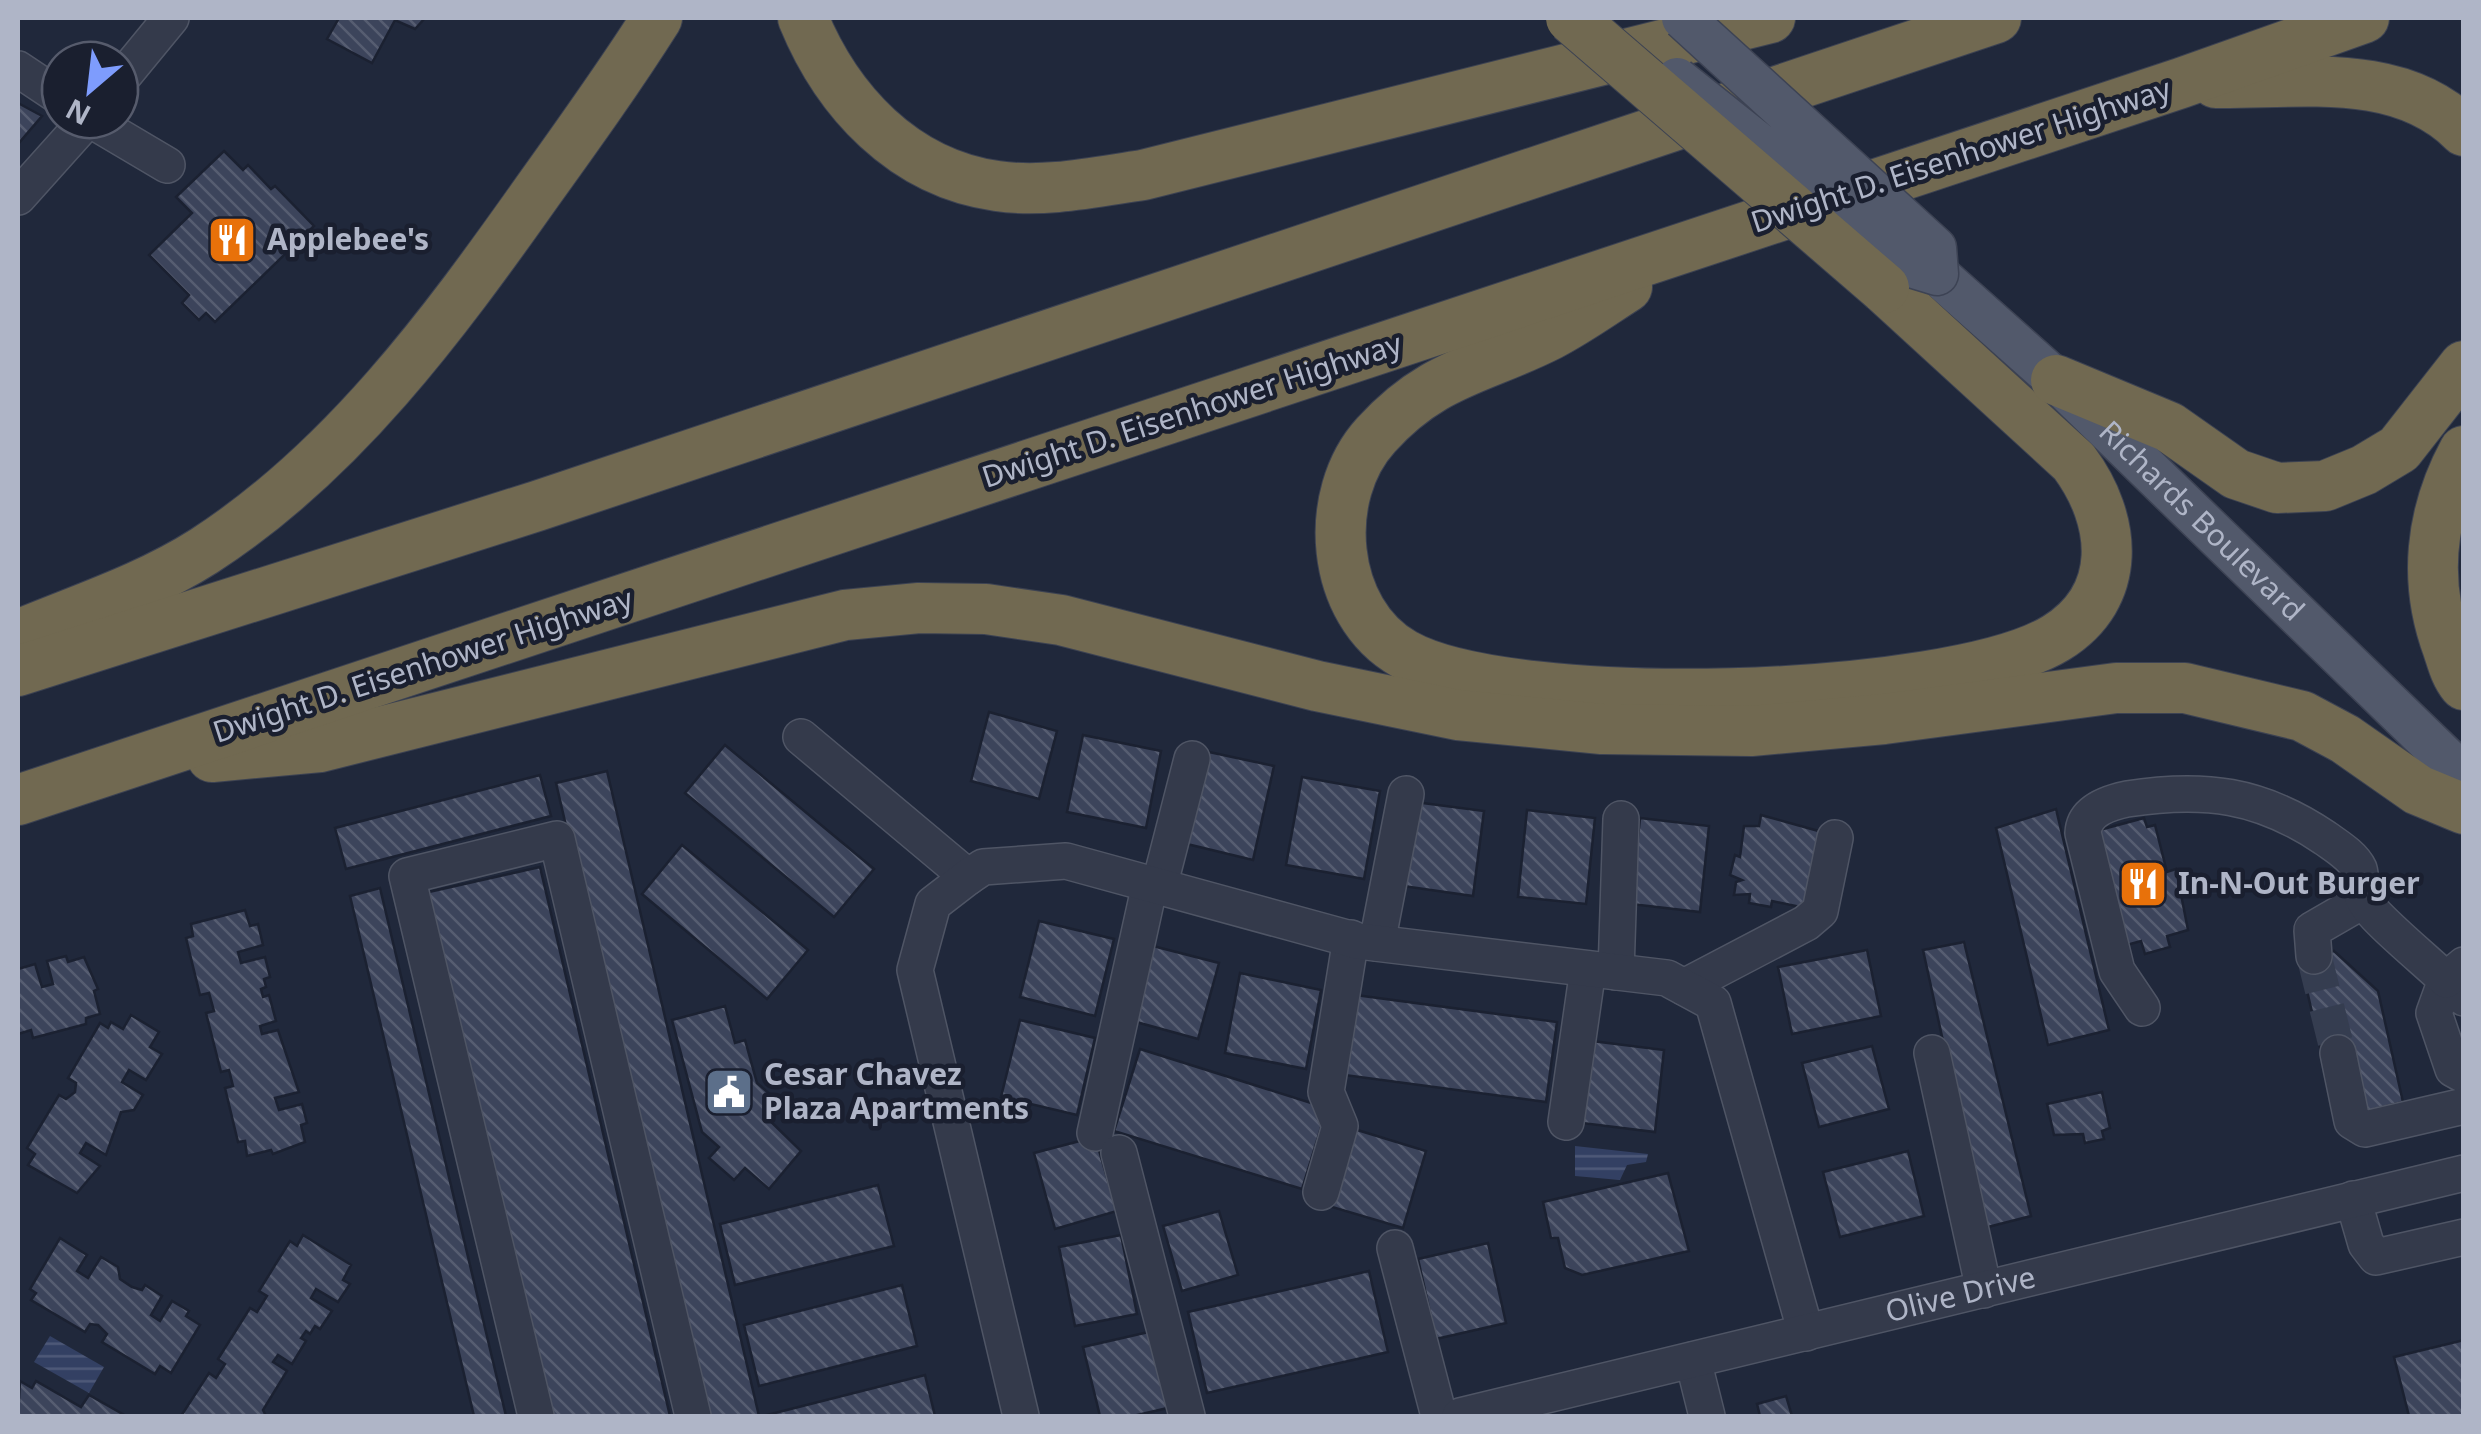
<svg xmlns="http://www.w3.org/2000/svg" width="2481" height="1434" font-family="'Noto Sans',sans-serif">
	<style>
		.water { fill: url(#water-rules) }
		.building { fill: url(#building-back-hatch); stroke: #1b2131; stroke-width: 2.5 }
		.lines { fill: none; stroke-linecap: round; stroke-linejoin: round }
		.minor-tunnel { stroke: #353d50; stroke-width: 35; stroke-dasharray: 35 18; stroke-linecap: butt }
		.minor-casing { stroke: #4f5565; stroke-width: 38 }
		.major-casing { stroke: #3d4354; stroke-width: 45 }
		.highway-casing { stroke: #3c4252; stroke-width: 52 }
		.minor { stroke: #343a4b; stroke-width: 35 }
		.major { stroke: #52596b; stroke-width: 42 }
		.highway { stroke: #716951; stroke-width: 50 }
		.major-bridge-casing { stroke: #3d4354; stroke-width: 45; stroke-linecap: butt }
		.highway-bridge-casing { stroke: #3c4252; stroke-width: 52; stroke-linecap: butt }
		.major-bridge { stroke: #52596b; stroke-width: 42 }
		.highway-bridge { stroke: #716951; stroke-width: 50 }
		.labels { text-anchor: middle; stroke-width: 9; stroke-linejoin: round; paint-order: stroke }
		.street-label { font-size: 30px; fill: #afb5c7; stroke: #1a1f2f }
		.poi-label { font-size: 30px; font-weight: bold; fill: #afb5c7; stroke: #1a1f2f; text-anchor: start }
	</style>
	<defs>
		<pattern id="water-rules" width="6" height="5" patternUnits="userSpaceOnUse" patternTransform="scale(2.5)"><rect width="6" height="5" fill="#334063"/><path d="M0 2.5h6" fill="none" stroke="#4e5978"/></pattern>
		<pattern id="building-back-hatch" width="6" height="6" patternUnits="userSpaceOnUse" patternTransform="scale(2.5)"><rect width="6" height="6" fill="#3c445b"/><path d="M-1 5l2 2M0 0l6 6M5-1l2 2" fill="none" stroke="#565d71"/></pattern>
	</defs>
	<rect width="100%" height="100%" fill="#20283b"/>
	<g class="water">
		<polygon points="1575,1146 1648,1154 1646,1162 1627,1165 1620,1180 1575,1176"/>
		<polygon points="50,1336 104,1367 89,1393 34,1362"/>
	</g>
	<g class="building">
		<polygon points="339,18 425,18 415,29 395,20 372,63 327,39"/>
		<polygon points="18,103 42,116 18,144"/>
		<polygon points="224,151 243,170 248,165 271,189 275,186 314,226 215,322 206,313 199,320 182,303 189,295 149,255 192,213 176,197"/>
		<polygon points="989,712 1057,731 1039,799 971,781"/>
		<polygon points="1083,735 1161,751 1146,828 1067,812"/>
		<polygon points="725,745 874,869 834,917 685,793"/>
		<polygon points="1209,752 1274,766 1253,860 1187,844"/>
		<polygon points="607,771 759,1416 704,1416 556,783"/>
		<polygon points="540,775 551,816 346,869 335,828"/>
		<polygon points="1302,777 1380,791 1364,879 1286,865"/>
		<polygon points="1415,802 1484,811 1473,896 1403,886"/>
		<polygon points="2056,809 2109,1030 2048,1045 1996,828"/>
		<polygon points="1527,810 1595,818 1586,904 1518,897"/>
		<polygon points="1761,815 1822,832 1810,909 1772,901 1771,907 1749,903 1750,894 1734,895 1736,882 1742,880 1730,875 1735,855 1740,857 1744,826 1759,826"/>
		<polygon points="1640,818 1709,826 1700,912 1631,904"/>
		<polygon points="2144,818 2147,827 2155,825 2167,872 2176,869 2188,930 2167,936 2170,947 2145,954 2141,941 2123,946 2092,832"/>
		<polygon points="682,845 808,950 767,999 642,894"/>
		<polygon points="540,867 670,1416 542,1416 420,894"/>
		<polygon points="380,888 506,1416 474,1416 350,896"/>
		<polygon points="245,910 250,926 258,924 263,945 238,952 241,963 265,957 270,977 264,979 266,987 261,989 263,997 269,995 276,1021 260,1026 262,1034 278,1030 299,1092 275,1098 279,1110 302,1104 307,1123 301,1125 305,1142 273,1154 271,1150 247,1156 245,1141 238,1142 225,1088 233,1086 229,1070 221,1072 206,1013 214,1011 209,993 200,995 186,938 193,936 191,924"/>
		<polygon points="1039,921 1114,939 1095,1016 1020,997"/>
		<polygon points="1964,942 2031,1216 1984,1228 1923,950"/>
		<polygon points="1149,945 1219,963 1198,1039 1129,1020"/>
		<polygon points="1867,950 1881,1016 1792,1034 1778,967"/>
		<polygon points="2334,951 2378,991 2403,1102 2374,1109 2369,1116 2322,1056 2300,960"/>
		<polygon points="66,956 68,962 84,957 98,989 94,991 100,1014 86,1018 86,1024 33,1038 31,1030 18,1034 18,969 35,964 42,987 53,984 47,961"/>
		<polygon points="1240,973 1321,990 1306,1069 1225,1053"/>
		<polygon points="1348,994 1557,1022 1546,1102 1337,1074"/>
		<polygon points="725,1006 735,1043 745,1040 757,1083 778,1101 764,1115 801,1151 769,1189 745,1168 734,1180 709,1158 719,1147 702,1132 672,1020"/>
		<polygon points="131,1015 159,1032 150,1047 162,1054 146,1080 129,1070 122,1082 143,1095 134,1110 121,1112 106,1155 86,1143 80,1153 100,1166 77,1193 28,1165 35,1154 27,1148 59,1095 66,1099 75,1092 76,1083 68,1078 100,1023 108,1028 111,1022 123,1029"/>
		<polygon points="1020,1020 1095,1038 1077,1115 1001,1097"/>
		<polygon points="1592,1041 1664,1050 1655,1132 1582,1123"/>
		<polygon points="1872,1046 1889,1109 1819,1127 1802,1063"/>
		<polygon points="1140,1049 1327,1108 1302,1189 1114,1131"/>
		<polygon points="2102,1092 2110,1128 2102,1131 2104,1139 2085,1143 2083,1134 2054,1135 2047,1104"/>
		<polygon points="1354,1129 1426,1151 1403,1228 1332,1207"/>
		<polygon points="1095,1137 1117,1211 1055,1229 1034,1153"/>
		<polygon points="1908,1151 1924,1216 1840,1237 1823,1172"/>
		<polygon points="1668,1173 1689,1251 1582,1275 1565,1268 1558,1238 1551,1238 1543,1202"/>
		<polygon points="878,1185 894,1246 735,1285 720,1224"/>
		<polygon points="1219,1211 1238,1275 1182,1291 1163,1226"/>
		<polygon points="303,1235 351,1265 343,1280 350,1284 338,1302 316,1289 311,1298 332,1311 320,1329 315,1326 310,1334 306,1331 301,1338 306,1341 292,1364 278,1355 273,1362 287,1371 263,1410 266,1416 181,1416 209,1373 216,1378 225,1364 218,1359 250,1308 257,1312 267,1296 259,1291 290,1241 297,1246"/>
		<polygon points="1121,1235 1137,1314 1075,1326 1059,1247"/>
		<polygon points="60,1238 87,1255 77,1271 88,1278 101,1257 118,1267 120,1279 132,1287 142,1290 145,1285 162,1296 151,1315 160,1321 172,1301 189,1311 186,1316 200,1325 171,1373 160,1366 155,1374 102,1342 107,1334 98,1325 90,1324 85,1332 31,1300 36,1293 30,1289"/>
		<polygon points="1488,1243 1506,1323 1436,1339 1418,1259"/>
		<polygon points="1369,1271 1388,1352 1207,1393 1188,1312"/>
		<polygon points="902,1285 917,1346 759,1386 744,1325"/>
		<polygon points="1153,1331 1172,1407 1133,1416 1100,1416 1083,1347"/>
		<polygon points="2464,1340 2464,1416 2409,1416 2394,1357"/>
		<polygon points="925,1375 935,1416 767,1416 767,1415"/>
		<polygon points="20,1381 32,1388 36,1381 81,1407 89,1395 126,1416 18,1416"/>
		<polygon points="1786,1396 1792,1416 1760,1416 1757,1404"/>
	</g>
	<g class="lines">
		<polyline class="minor-tunnel" points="2314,956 2338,1053"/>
		<g class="minor-casing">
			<g id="minor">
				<polyline points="18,69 60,97"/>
				<polyline points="120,80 171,18"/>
				<polyline points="91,120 167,165"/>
				<polyline points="18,197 87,120"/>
				<polyline points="801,737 968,877"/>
				<polyline points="1159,887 1192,759"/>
				<polyline points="1377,943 1406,794"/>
				<polyline points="2314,956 2312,930 2364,900"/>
				<polyline points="1616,972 1621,819"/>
				<polyline points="1684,987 1806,923 1820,911 1835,838"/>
				<polyline points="2464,998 2446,980 2434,1013 2453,1069 2464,1075"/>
				<path d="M2142,1008L2117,971L2083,833C2084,811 2108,803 2127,799C2204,787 2260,794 2325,838C2336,846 2353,856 2359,869C2362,878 2359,891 2364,900C2372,917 2429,963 2446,980L2464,965"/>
				<polyline points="1932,1053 1984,1290"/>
				<polyline points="2338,1053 2352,1121 2365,1129 2464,1106"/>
				<polyline points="1566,1122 1588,969"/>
				<polyline points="1095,1133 1150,884"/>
				<polyline points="1119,1153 1187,1416"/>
				<polyline points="1321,1192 1340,1126 1326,1092 1351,938"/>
				<polyline points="2353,1199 2366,1244 2376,1257 2464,1237"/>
				<polyline points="1395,1248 1439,1416"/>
				<polyline points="1693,1360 1707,1416"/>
				<polyline points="536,1416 407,876 557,839 693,1416"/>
				<polyline points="1021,1416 915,970 933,904 968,877 983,867 1066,861 1358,941 1667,978 1713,1003 1806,1333"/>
				<path id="s1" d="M1460,1416L2464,1173"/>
			</g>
		</g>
		<g class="major-casing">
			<g id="major">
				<path id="s2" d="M1937,274L2056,380L2464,776"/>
			</g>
		</g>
		<g class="highway-casing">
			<g id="highway">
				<path d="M803,18C837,101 903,173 997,186C1045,193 1095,182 1143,175L1770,18"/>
				<path d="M2216,83C2299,84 2399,66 2464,131"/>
				<path d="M1627,287C1602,303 1577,321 1550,335C1481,370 1433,372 1376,435C1321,495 1330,612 1404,654C1512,715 1950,703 2056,638C2124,596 2117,520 2074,462L1884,288"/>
				<polyline points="2056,380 2169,427 2236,474 2277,488 2325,486 2364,470 2399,449 2464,366"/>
				<path d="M2464,451C2430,514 2423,582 2448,649C2452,661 2455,674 2464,685"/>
				<path d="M18,635C80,609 146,588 204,551C342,462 443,325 537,192C578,135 619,78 657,18"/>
				<polyline points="18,671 537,506 1996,18"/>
				<polyline points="212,757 320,747 845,615 919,608 986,609 1061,620 1317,686 1458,715 1602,729 1751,731 1884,719 2116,688 2185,688 2302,716 2345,739 2418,790 2464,809"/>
				<polyline points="18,800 2181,83 2364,18"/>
			</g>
		</g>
		<use href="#minor" class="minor"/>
		<use href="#major" class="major"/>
		<use href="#highway" class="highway"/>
		<g class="major-bridge-casing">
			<polyline id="major-bridge" points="1677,79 1914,267 1937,274 1935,248 1683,18"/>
		</g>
		<g class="highway-bridge-casing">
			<polyline id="highway-bridge" points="1571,18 1884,288"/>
		</g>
		<use href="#major-bridge" class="major-bridge"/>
		<use href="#highway-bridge" class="highway-bridge"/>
	</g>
	<defs>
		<g id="restaurant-square" transform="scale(2.5)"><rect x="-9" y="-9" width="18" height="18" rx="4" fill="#e8710a" stroke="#1a1f2f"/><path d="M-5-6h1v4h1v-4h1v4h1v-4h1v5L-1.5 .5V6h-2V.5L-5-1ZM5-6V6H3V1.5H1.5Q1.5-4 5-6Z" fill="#fff"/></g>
		<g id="civic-square" transform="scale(2.5)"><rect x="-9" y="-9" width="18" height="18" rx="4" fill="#5c6f8a" stroke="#1a1f2f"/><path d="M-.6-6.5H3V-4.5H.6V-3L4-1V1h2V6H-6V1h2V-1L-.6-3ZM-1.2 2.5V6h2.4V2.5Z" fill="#fff"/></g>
	</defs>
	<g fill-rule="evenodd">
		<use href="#restaurant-square" x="232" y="240"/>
		<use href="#restaurant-square" x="2143" y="884"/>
		<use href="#civic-square" x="729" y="1092"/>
	</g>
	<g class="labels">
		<g class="street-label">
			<text transform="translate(1961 156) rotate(-18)" y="10">Dwight D. Eisenhower Highway</text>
			<text transform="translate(1192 411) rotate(-18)" y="10">Dwight D. Eisenhower Highway</text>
			<text dy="10" stroke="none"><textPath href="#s2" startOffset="362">Richards Boulevard</textPath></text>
			<text transform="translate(423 666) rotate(-18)" y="10">Dwight D. Eisenhower Highway</text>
			<text dy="10" stroke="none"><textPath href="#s1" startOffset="515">Olive Drive</textPath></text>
		</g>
		<g class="poi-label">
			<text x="267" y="250">Applebee's</text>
			<text x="2178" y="894">In-N-Out Burger</text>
			<text x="764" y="1085">Cesar Chavez<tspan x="764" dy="34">Plaza Apartments</tspan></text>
		</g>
	</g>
	<rect width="2481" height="1434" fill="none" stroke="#afb5c7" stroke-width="40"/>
	<g transform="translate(90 90) rotate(208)"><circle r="48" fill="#1a1f2f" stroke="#565b6c" stroke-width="2.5"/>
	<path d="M0-8L18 38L0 25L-18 38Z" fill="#7e9cfd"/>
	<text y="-15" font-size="28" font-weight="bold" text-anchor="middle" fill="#afb5c7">N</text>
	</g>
</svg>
